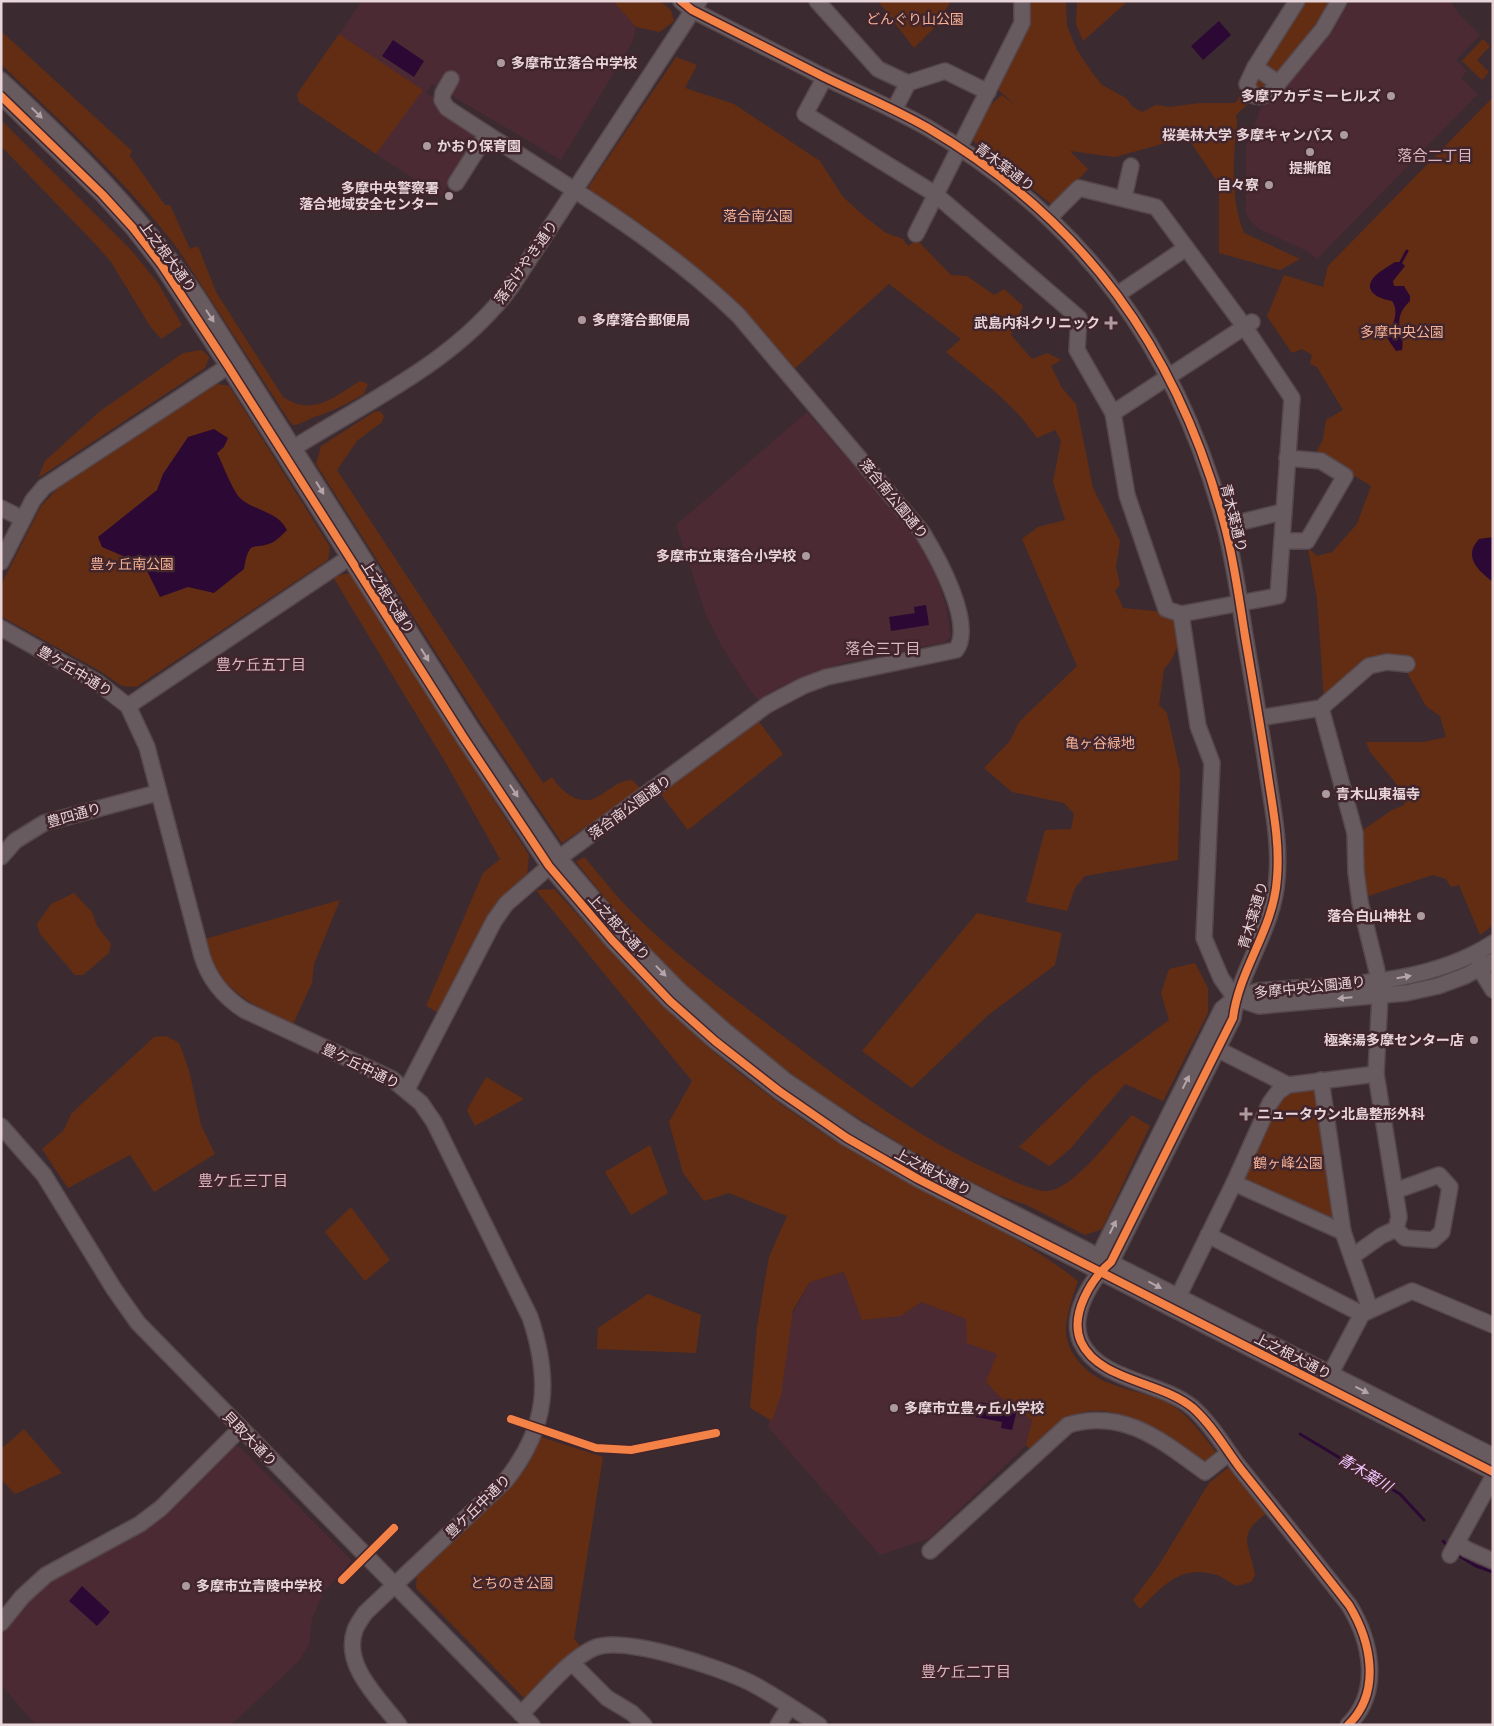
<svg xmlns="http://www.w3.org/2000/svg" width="1494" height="1726" font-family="Helvetica,'Noto Sans JP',sans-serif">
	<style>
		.built { fill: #4b2a34 }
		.green { fill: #632d13 }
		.water { fill: #2c0935 }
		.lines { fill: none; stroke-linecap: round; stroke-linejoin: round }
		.stream { stroke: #2c0935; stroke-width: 3 }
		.minor-casing { stroke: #55474b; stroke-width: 18 }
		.minor { stroke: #685b5f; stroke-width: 15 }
		.cycleway-casing { stroke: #41252d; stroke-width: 11 }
		.cycleway { stroke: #f48246; stroke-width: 8 }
		.oneway { fill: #b5a4a9 }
		.poi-dot { fill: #ab9a9e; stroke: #41252d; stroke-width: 2 }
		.labels { text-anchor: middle; stroke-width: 5; stroke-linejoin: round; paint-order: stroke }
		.park-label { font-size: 14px; fill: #f4b195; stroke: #41252d }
		.poi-label { font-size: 14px; font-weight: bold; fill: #e8d5da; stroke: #41252d; text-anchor: end }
		.street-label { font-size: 14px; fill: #e8d5da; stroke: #41252d }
		.neighbourhood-label { font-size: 15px; fill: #dbb6c0; stroke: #41252d }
		.water-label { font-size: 15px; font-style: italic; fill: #eec5fd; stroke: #41252d }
	</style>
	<rect width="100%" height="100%" fill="#3b2b30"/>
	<g class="built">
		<polygon points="362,1 613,1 636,27 632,43 561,160 432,84 426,93 433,97 445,113 476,133 477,139 441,197 376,154 422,90 339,34"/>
		<polygon points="1350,1 1450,1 1459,14 1480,35 1456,60 1467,71 1461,78 1478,94 1317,259 1307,251 1259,229 1251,222 1246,213 1246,147 1262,105 1277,98 1332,32"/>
		<polygon points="807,412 911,531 934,570 946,605 951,636 946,642 843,663 819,671 795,680 759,700 749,689 722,647 706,615 676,525"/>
		<polygon points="845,1272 901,1316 921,1302 966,1319 997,1353 999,1396 1032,1420 1026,1445 930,1538 880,1555 768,1427 793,1313 810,1282"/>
		<polygon points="239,1446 352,1561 323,1593 312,1619 309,1645 298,1662 231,1725 36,1725 1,1685 1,1631 4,1627 25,1602 50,1580 232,1447"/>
	</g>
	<g class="green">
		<polygon points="613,1 660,1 671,10 674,21 660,32 636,27"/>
		<polygon points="878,1 951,1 935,27 914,48"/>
		<path d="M1028,1H1066L1067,26L1077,50L1093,74L1102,85L1126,98L1133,107L1142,112L1156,105L1170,107L1200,103H1235L1266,61L1303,1H1333L1268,85L1236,115L1237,122C1233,159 1230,198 1244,233L1300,259L1280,270L1219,253V184L1187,137L1115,157L1070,151L1088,169L1058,202L1050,203L974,142C971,122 988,106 1002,95L1019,108L996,88Z"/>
		<polygon points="1077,1 1128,1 1083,41 1076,24"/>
		<path d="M1,31L132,151L130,156L165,205H170L190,249L198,246L216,292L283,397C313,417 334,397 360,381L368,384L364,394C348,403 332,412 314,417C306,420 301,425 292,425L178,249C126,181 63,124 1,64Z"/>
		<polygon points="339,34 423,90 376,154 299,102 297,94"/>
		<polygon points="1483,39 1490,46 1477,60 1489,72 1482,80 1462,61"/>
		<path d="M676,57L697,65L685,88L734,104L820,161L843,197L864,216L886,233L903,239L908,246L917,240L951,275L967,276L994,295L1004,289L1023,306L1011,335L1032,359L1047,353L1061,360L1051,366L1062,388L1076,404L1093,488L1120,541L1116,567L1120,585L1115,590L1123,608L1165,612L1180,621L1181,638L1171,661L1164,669L1159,705L1167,713L1180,771L1178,860L1085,876L1075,888L1067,911L1026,902L1045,830L1071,829L1074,814L1064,803L1012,792L984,768L1010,741L1019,722L1077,666L1022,539L1038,527L1065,520L1053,482L1061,441L1055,430L1037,438C1012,401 980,380 946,352L961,339L889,284L793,370L590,194L589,186Z"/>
		<polygon points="1493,97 1493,925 1480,935 1459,885 1451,887 1446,879 1433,875 1365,897 1360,832 1392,810 1405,805 1395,782 1370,752 1366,742 1424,742 1446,737 1440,716 1426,706 1400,660 1388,658 1324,699 1317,599 1308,548 1317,556 1332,552 1357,524 1371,486 1326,458 1314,457 1323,439 1326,420 1343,410 1317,367 1310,364 1312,355 1302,349 1292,353 1267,316 1284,275 1323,287 1328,266"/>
		<polygon points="1,120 131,250 158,283 182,325 161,339 150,326 111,262 98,247 1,146"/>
		<polygon points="202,350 209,357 205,368 38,478 45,461 99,412 183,353"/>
		<polygon points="217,384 229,386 330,547 328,560 136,687 122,686 100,671 2,617 1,585 41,506 60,486"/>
		<path d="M380,411L384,416L382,422L357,441L337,470L543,783L552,777C561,791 579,807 597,797C609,791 618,780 632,780L641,789L562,843L483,726L316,464L321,446L374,412Z"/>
		<polygon points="349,573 529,855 527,877 441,1014 426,1006 483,873 500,859 447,765 333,577"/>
		<polygon points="757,719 783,754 688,830 659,792"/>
		<path d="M584,857C600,875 614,894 631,911C677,958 731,996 783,1036C851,1087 918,1139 996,1173C1009,1179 1032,1191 1046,1191C1072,1192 1114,1134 1132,1115L1150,1126L1102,1229L1085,1235L1027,1205L998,1195L922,1157L819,1094L727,1027L683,988L628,926L576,862Z"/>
		<path d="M554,889C591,929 627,971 666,1008C719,1060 779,1106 842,1145C919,1193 1007,1225 1078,1281C1073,1296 1068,1310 1066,1326C1064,1352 1087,1375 1109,1383C1127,1390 1147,1394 1164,1401C1186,1411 1201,1433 1216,1452L1215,1458L1210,1463H1202C1166,1437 1116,1395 1069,1417C1055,1424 1042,1440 1030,1450L1026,1445L1032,1420L999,1396L986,1382L997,1354L967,1343L966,1319L921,1302L901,1316L862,1320L844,1272L810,1282L793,1310L781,1395L772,1421L750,1408L757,1327L769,1257L787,1216L729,1193L704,1201L683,1173L669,1122L692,1081L536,890Z"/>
		<polygon points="74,893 92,912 97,926 111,944 109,953 83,975 75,975 40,934 37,924 51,904"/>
		<path d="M340,900L314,964L312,983L293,1024C250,1003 216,990 205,939Z"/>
		<polygon points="977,913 1062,933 1055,965 987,1016 912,1088 862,1051"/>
		<polygon points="1195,963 1208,988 1208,1013 1163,1101 1125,1084 1071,1148 1050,1166 1019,1147 1093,1076 1169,1020 1161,993 1169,969"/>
		<polygon points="166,1036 179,1043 189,1070 201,1125 215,1154 154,1192 130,1155 68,1188 42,1149 64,1130 71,1114 154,1037"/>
		<polygon points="486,1077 524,1099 475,1126 467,1110"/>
		<polygon points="1314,1086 1334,1225 1239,1181 1275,1104 1291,1089"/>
		<polygon points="650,1145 668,1193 631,1215 605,1172"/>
		<polygon points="351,1207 390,1260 365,1281 325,1232"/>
		<polygon points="648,1294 701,1315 696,1353 597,1349 598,1328"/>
		<polygon points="24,1429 62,1473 15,1494 1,1479 1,1449"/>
		<polygon points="541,1437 603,1457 574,1639 582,1648 531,1698 523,1697 416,1588 417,1576 511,1487 527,1467"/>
		<path d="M1229,1467L1266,1514C1235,1536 1250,1544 1255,1575L1251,1582L1237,1586C1230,1583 1224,1578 1217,1575C1180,1564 1164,1585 1140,1609L1133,1600L1159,1565L1209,1483Z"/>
	</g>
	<g class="water">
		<polygon points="1219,21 1231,35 1203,60 1191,46"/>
		<polygon points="393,40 424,61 414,77 382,56"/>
		<path d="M1395,262H1401L1405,266L1393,281L1394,286H1404L1410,296V301C1389,321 1406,333 1402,350L1396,351L1387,338C1392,326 1400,313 1392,301C1379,299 1361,291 1375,276C1380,271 1389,266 1395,262Z"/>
		<path d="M214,429L228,438L224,447L217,453C223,464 231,488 240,498C253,511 277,510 287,530C283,534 279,538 275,541C254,553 250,535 244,569L214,593L188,587L160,597L144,565L102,547L98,537L157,490L163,474L188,437Z"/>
		<path d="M1493,537V582C1477,570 1463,556 1479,539Z"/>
		<polygon points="926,605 929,625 891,631 889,617 915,613 914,607"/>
		<polygon points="980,1402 1017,1410 1012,1430 1001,1428 1002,1422 976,1417"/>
		<polygon points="82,1586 110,1612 97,1626 69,1601"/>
	</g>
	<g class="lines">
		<g class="stream">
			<polyline points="1401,262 1407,251"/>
			<polyline points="1300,1434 1400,1494 1424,1520"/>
			<polyline points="1443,1541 1450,1548"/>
			<polyline points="1456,1554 1476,1566 1493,1572"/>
		</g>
		<g class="minor-casing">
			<g id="minor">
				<path d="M681,1L692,10C736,32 780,55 824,77C859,94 895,109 928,128C1084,220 1177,349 1224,523C1234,559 1239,599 1245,636C1253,683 1261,729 1268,776C1273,810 1280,843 1277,878C1274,929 1239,969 1233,1018L1111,1262C1091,1279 1069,1315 1081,1342C1099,1381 1161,1381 1193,1408C1212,1425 1225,1448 1240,1468C1277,1514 1313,1559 1349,1605C1371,1641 1382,1692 1348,1725"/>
				<polyline points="817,1 878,69 908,83 945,71 988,92"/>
				<polyline points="1255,67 1297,1"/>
				<polyline points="825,77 805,114 935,194 1079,318 1077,350 1113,413 1127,495 1166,609 1181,614 1198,726 1212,763 1204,938 1221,978 1235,998"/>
				<path d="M1,80C75,149 138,212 197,296L473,731L559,858L622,932L680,991L724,1030L786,1081L857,1129L920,1166L1493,1456"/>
				<path d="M1278,83L1255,67L1247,84L1252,95C1260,98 1265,96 1272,91L1323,29L1339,1"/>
				<polyline points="1,96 102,194 133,228 161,264 228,366 464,738 549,866 612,940 670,1001 715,1041 779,1091 847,1138 918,1179 1493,1472"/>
				<polyline points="894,110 908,83"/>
				<polyline points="456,183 487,134"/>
				<polyline points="1124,197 1131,166"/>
				<polyline points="1049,218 1079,188 1156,207 1244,326 1292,398 1278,596 1181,614"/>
				<polyline points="916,234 1022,23 1022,1"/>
				<polyline points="1118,294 1186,248"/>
				<polyline points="1113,413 1252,322"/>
				<path d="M287,452C365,402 455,363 511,287L699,1"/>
				<polyline points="1,508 23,519"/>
				<polyline points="1225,526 1282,512"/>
				<polyline points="1282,541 1307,541 1345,476 1321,461 1287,458"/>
				<polyline points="1,562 33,500 44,487 236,361"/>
				<path d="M1,628L97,682L128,706L147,747L202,956C209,979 224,997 244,1010L392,1079L421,1103L434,1122L530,1317C551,1380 548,1427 506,1480L365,1613C362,1618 357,1624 355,1630C342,1666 380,1699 399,1725"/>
				<polyline points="128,706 356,553"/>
				<polyline points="1321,708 1355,833 1356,872 1360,902 1377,971 1380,995 1376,1074 1399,1217 1396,1229 1381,1236 1353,1256"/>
				<polyline points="1259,718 1321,708 1369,666 1387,662 1407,664"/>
				<polyline points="1,857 15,841 44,823 157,793"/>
				<polyline points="1479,959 1480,969 1493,990"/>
				<polyline points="1235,998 1259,1006 1406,993 1438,986 1465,976 1493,961"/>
				<polyline points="1217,1049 1288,1085"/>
				<polyline points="1321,1080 1343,1232 1370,1309"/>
				<path d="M407,1089L494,921L506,904L559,858L767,705L803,686L827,677L956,650C975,624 937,556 922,532L738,315C652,232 546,174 447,108L442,100L443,93L451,79"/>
				<polyline points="1,1126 44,1175 114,1289 138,1323 532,1725"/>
				<polyline points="1234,1183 1343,1232"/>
				<polyline points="1395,1191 1439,1175 1450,1187 1442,1232 1433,1240 1405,1238 1396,1229"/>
				<polyline points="1208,1235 1362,1314"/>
				<path d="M1099,1265V1256L1222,1009L1235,998L1258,991C1336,984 1425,987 1493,943"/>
				<polyline points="1178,1297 1234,1183 1270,1103 1278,1092 1288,1085 1376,1074"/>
				<polyline points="1326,1382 1362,1314 1412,1291 1493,1325"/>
				<polyline points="1457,1542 1466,1549 1493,1561"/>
				<path d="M930,1551L1068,1425C1124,1408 1162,1441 1205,1472L1229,1453"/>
				<polyline points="1450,1555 1493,1477"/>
				<polyline points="1,1623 22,1597 46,1575 140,1524 161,1508 240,1429"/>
				<polyline points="572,1663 607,1698 632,1713 644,1725"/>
				<path d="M521,1714C541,1694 569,1659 594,1648C624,1635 721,1668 751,1683C774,1695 797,1711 819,1725"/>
				<polyline points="778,1725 789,1707"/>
			</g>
		</g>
		<use href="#minor" class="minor"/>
		<g class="cycleway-casing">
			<g id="cycleway">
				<path d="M681,1L692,10C736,32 780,55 824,77C859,94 895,109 928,128C1084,220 1177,349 1224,523C1234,559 1239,599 1245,636C1253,683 1261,729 1268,776C1273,810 1280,843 1277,878C1274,929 1239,969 1233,1018L1111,1262C1091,1279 1069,1315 1081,1342C1099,1381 1161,1381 1193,1408C1212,1425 1225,1448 1240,1468C1277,1514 1313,1559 1349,1605C1371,1641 1382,1692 1348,1725"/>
				<polyline points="1,96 102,194 133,228 161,264 228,366 464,738 549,866 612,940 670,1001 715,1041 779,1091 847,1138 918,1179 1493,1472"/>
				<polyline points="511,1419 596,1448 631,1450 716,1433"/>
				<polyline points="342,1580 394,1528"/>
			</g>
		</g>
		<use href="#cycleway" class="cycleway"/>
	</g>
	<defs><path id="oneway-solid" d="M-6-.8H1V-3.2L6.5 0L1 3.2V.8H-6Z" transform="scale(1.25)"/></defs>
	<g class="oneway">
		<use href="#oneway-solid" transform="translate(37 113) rotate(44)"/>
		<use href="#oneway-solid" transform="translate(210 316) rotate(57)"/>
		<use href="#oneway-solid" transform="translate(320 488) rotate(58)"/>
		<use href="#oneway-solid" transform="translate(425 655) rotate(58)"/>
		<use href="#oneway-solid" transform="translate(514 791) rotate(56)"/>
		<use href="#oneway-solid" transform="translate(661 971) rotate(46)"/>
		<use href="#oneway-solid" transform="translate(1404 977) rotate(-10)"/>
		<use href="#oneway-solid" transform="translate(1345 998) rotate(175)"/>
		<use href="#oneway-solid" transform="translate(1186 1082) rotate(-63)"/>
		<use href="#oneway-solid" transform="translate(1113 1227) rotate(-64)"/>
		<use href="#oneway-solid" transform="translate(1155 1285) rotate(28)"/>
		<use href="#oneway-solid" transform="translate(1362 1390) rotate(27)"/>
	</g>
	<g class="poi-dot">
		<circle cx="501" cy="63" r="5"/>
		<circle cx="1391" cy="96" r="5"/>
		<circle cx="1344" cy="135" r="5"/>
		<circle cx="427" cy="146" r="5"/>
		<circle cx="1310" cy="152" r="5"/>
		<circle cx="1269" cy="185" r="5"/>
		<circle cx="449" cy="196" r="5"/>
		<circle cx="582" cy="320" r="5"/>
		<path d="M1108.5 315.5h5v5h5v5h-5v5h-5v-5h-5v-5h5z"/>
		<circle cx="806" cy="556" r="5"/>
		<circle cx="1326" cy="794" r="5"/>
		<circle cx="1421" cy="916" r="5"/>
		<circle cx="1474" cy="1040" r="5"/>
		<path d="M1243.5 1106.5h5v5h5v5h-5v5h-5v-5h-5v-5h5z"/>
		<circle cx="894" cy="1408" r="5"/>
		<circle cx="186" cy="1586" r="5"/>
	</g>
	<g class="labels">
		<g class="park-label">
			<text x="915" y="24">どんぐり山公園</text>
			<text x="758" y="221">落合南公園</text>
			<text x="1402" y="337">多摩中央公園</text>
			<text x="132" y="569">豊ヶ丘南公園</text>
			<text x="1100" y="748">亀ヶ谷緑地</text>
			<text x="1288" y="1168">鶴ヶ峰公園</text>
			<text x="512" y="1588">とちのき公園</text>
		</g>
		<g class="poi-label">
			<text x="511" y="68" text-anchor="start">多摩市立落合中学校</text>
			<text x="1381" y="101">多摩アカデミーヒルズ</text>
			<text x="1334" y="140">桜美林大学 多摩キャンパス</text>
			<text x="437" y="151" text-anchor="start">かおり保育園</text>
			<text x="1310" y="173" text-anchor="middle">提撕館</text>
			<text x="1259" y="190">自々寮</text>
			<text x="439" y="193">多摩中央警察署<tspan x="439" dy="16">落合地域安全センター</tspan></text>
			<text x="592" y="325" text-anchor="start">多摩落合郵便局</text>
			<text x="1100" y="328">武島内科クリニック</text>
			<text x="796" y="561">多摩市立東落合小学校</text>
			<text x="1336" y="799" text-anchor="start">青木山東福寺</text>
			<text x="1411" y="921">落合白山神社</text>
			<text x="1464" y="1045">極楽湯多摩センター店</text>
			<text x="1257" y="1119" text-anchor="start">ニュータウン北島整形外科</text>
			<text x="904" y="1413" text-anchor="start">多摩市立豊ヶ丘小学校</text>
			<text x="196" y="1591" text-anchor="start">多摩市立青陵中学校</text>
		</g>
		<g class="street-label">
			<text transform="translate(1005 167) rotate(37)" y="5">青木葉通り</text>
			<text transform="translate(168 257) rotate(54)" y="5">上之根大通り</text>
			<text transform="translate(526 262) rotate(-55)" y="5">落合けやき通り</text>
			<text transform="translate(894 499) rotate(51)" y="5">落合南公園通り</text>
			<text transform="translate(1234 518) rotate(76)" y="5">青木葉通り</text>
			<text transform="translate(388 597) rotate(57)" y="5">上之根大通り</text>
			<text transform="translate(75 671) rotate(31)" y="5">豊ケ丘中通り</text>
			<text transform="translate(630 807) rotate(-36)" y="5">落合南公園通り</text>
			<text transform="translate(74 815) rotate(-16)" y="5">豊四通り</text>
			<text transform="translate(1253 915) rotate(-73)" y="5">青木葉通り</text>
			<text transform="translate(619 927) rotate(48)" y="5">上之根大通り</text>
			<text transform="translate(1310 987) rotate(-6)" y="5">多摩中央公園通り</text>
			<text transform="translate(361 1066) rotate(26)" y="5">豊ケ丘中通り</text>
			<text transform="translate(933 1172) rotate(28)" y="5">上之根大通り</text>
			<text transform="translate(1293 1356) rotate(27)" y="5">上之根大通り</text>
			<text transform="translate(250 1439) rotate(46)" y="5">貝取大通り</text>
			<text transform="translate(478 1506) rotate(-44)" y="5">豊ケ丘中通り</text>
		</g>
		<g class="neighbourhood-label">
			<text x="1435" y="161">落合二丁目</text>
			<text x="883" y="654">落合三丁目</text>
			<text x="261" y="670">豊ケ丘五丁目</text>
			<text x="243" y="1186">豊ケ丘三丁目</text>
			<text x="966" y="1677">豊ケ丘二丁目</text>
		</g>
		<g class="water-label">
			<text transform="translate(1365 1473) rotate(31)" y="5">青木葉川</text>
		</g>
	</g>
	<rect width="1494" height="1726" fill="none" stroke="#e8d5da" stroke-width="5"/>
</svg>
